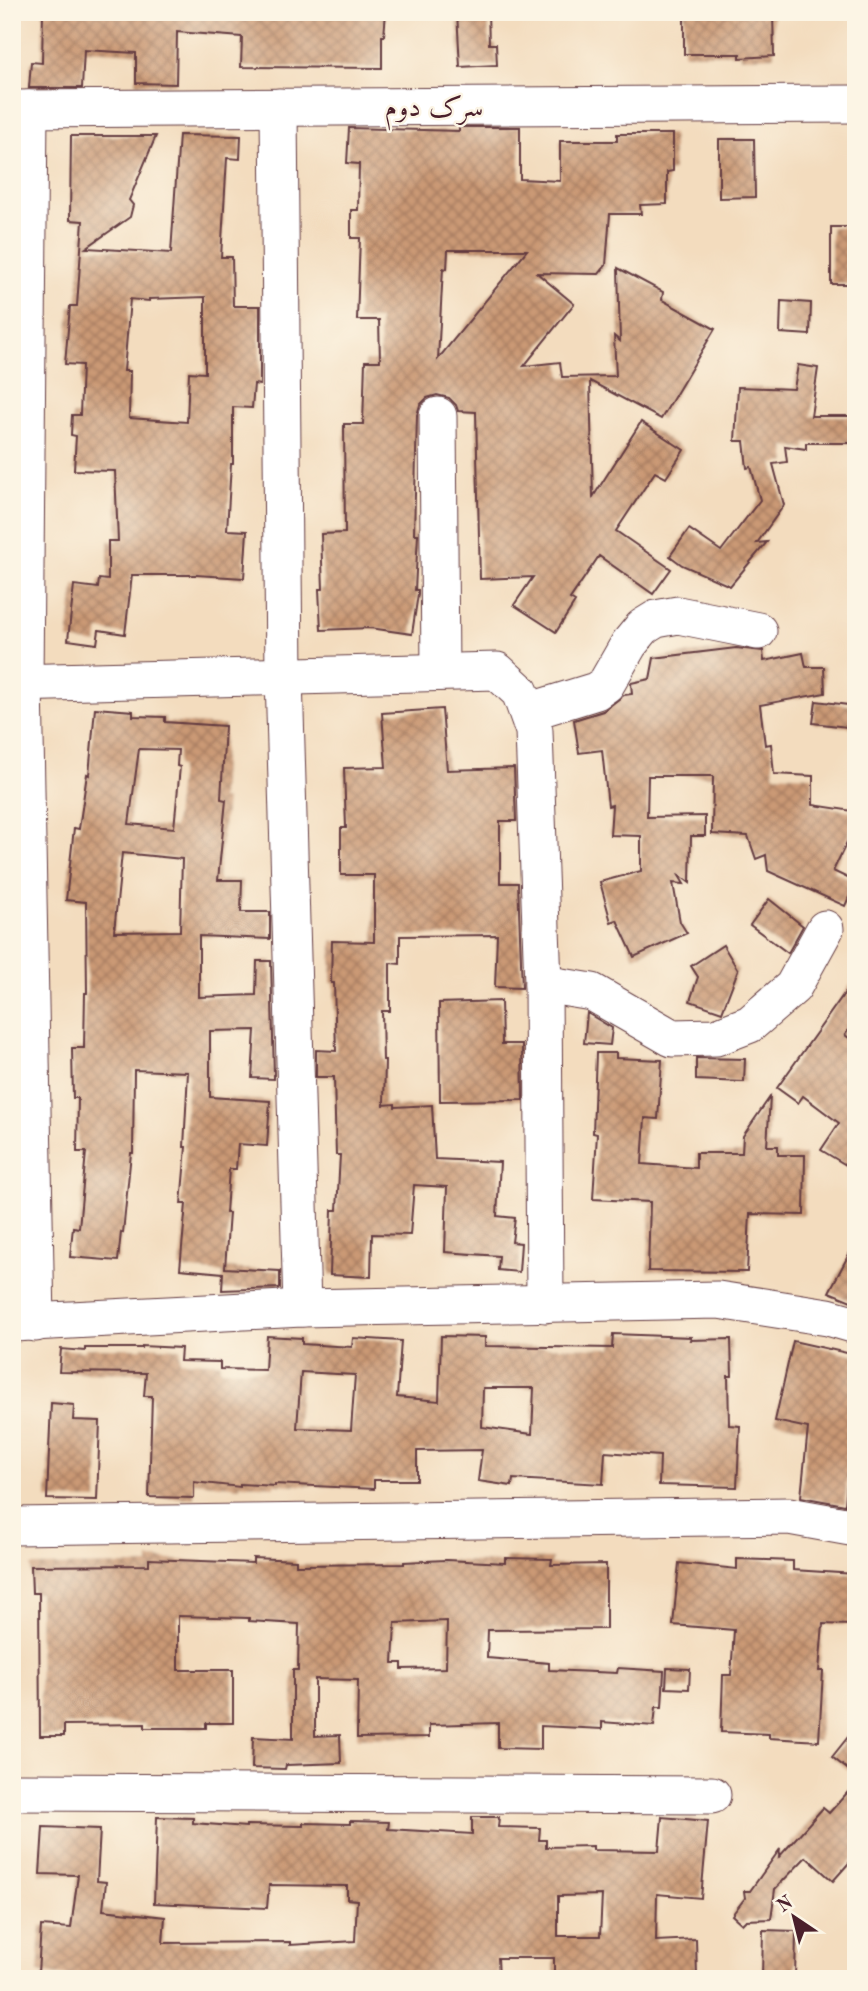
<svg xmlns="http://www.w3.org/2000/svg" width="868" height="1991" font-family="'Old Standard TT',Amiri,serif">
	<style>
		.building { fill: url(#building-cross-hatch); fill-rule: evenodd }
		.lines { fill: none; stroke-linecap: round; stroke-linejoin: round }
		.minor-casing { stroke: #633b41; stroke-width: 39 }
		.minor { stroke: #fff; stroke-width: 37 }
		.labels { text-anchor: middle; stroke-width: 5; stroke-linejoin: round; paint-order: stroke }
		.street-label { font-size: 28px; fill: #4a1f2b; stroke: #fcf5e5 }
	</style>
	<defs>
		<pattern id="building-cross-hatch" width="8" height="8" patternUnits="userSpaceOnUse" patternTransform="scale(1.75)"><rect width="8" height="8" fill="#ca9975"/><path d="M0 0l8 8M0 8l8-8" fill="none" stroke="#a67c60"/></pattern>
	</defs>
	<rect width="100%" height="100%" fill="#fcf5e5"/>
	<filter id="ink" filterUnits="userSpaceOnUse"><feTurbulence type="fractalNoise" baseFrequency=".0143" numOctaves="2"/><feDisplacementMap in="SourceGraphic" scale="14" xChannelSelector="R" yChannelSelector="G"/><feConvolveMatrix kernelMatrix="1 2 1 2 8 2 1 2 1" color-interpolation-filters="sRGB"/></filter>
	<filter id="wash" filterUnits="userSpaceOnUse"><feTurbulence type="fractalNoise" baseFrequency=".00686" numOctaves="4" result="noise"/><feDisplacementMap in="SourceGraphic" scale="28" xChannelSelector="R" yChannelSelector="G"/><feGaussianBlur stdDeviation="1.57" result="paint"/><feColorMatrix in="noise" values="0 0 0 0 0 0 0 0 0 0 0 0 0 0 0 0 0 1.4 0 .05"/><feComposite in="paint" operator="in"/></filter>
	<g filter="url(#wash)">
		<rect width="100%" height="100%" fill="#f3dcbe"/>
		<g id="blocks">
			<g class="building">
				<polygon points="43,12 386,12 384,36 382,36 382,68 241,67 242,37 177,32 176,84 136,83 136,53 84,50 82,88 29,88 31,62 42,63"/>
				<polygon points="457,12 488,12 489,44 496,44 497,65 460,67"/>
				<polygon points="684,12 773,12 774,56 740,58 740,54 684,54"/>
				<path d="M459,127H520V179L560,181V141H617V134H673V171L667,172V204L640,205L641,214H610L606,265L599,274L537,273L574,304L524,366L560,362L562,377L616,376L614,336L620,341L618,268L663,292L662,300L715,329L661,419L590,381L593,497L641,422L684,450L666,478L655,472L616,531L671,569L653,594L599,556L570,599L575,602L556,632L514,605L533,577L480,579L476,412L458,411L456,405L449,398L437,395L427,398L420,405L417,415L414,534H418L415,590H418V594L412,634L370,628L321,630L319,589H323L321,534L345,533L344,424H363L365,361H380L379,320H357L360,238H351V210H358L359,164L347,163L349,128L459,131ZM448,250H527L438,359L443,268L447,269Z"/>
				<path d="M179,135L241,136L240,159L227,158L221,257H232L233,306H260V385L254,384L252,408L233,407V464H231L227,530L247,531L244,578L196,575H132L125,634L99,630L97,644L68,640L74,585L98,588L99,579L108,580V541H118L115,471L74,470L76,436L71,435L72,415H80L82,365L65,364L70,306H77L83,221L70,220L71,136H156L129,200L133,205L130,217L86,248L171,253ZM205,297V373L189,372L187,422L129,418L130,371H124L130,299L149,301V299Z"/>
				<polygon points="719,139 754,139 755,197 719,198"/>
				<rect x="831" y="227" width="25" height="57"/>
				<polygon points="781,301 811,303 810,335 780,333"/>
				<polygon points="798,365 818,368 811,416 856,416 856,443 806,443 806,449 785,446 787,462 773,464 784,505 757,543 767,542 730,586 682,565 670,556 689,529 721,551 760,500 751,467 747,468 744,441 735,441 738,387 794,389"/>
				<polygon points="736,648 763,651 764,661 803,653 806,667 824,667 825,693 760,705 765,745 771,744 774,774 813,776 813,805 853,811 849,838 833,871 856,882 845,906 768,871 766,855 756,859 748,836 712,834 713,776 648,776 647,817 705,816 705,836 691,836 690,883 678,874 684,884 673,883 680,922 687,933 634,957 617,920 611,922 600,882 641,871 641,836 610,835 612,805 608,806 602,750 579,753 574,720 603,711 624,695 632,694 631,683 650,679 654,658"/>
				<polygon points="816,701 856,706 856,728 813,723"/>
				<path d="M95,708L133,711V716L165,717V722L225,726L221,799L226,800L218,880H242L241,912H270V939L199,936V997L256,995L257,961H271L274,1076V1079L252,1078L255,1030L210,1031V1097L270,1101L267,1146L238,1144L236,1169H229L226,1213H229L225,1268L280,1271V1288L222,1290L223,1273L180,1269L186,1204H181L186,1147H184L188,1072L134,1070L133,1153H131L123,1233L121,1232L118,1261L70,1257L73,1227L79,1228L86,1152H77L78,1098H73L72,1048H84L85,993H87L86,902L66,900L74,828L79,829L87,774L89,775ZM139,749L178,750L177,766L180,767L174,828L129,824ZM122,853L182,859L180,931L114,932Z"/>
				<polygon points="442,709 447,770 514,768 516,821 500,821 500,883 518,883 522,988 495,987 497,935 400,936 400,964 390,963 390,1011 382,1011 383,1060 385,1060 384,1105 395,1104 395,1107 432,1105 435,1159 500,1162 497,1216 515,1218 512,1242 521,1243 519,1272 498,1270 499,1256 445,1252 447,1187 414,1185 410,1235 372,1234 371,1277 330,1275 332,1210 337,1210 340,1155 336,1155 334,1077 316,1077 316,1050 336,1051 334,983 331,983 332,941 374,942 374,875 341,875 341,828 346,828 344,768 386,767 382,713"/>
				<polygon points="769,899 803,926 788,953 750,925"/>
				<polygon points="723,945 738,970 722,1012 690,1001 698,977 691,966"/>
				<polygon points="856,977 856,1020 845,1035 856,1043 856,1171 821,1150 839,1123 803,1096 798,1103 777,1088"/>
				<polygon points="501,1001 502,1044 522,1044 523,1100 440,1101 439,1003"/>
				<polygon points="587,1013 612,1028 610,1045 584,1043"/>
				<polygon points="596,1053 616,1053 616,1058 662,1060 658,1119 645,1118 642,1164 696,1168 696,1153 742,1153 743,1136 770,1097 767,1146 778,1146 778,1155 805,1155 804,1215 750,1214 747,1272 648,1271 650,1202 593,1199 597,1134 593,1133"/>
				<polygon points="696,1058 745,1059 744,1082 696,1080"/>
				<polygon points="856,1241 856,1303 829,1292"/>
				<path d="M613,1334L691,1337L690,1340L731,1339L732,1376H728L729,1425L740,1426L737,1487L659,1485L660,1456L605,1452L603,1484L513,1479L512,1486L478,1481L482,1450L417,1451V1480H374V1489L275,1484V1486L240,1484V1487L194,1482V1498L149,1497L152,1396H144L146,1373L59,1372L61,1349L85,1351V1348H142V1346L181,1348L180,1361L220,1362V1369L265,1370L267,1336L302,1338V1344L352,1347L353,1338L401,1341L397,1397L439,1401L441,1336L485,1337V1346L612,1348ZM301,1372L355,1375L351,1430L297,1428ZM483,1388H534L532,1434L482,1427Z"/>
				<polygon points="793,1341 856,1355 856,1417 853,1417 845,1505 801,1497 808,1428 775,1421"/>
				<polygon points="51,1403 74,1405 73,1420 100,1421 97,1500 47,1499"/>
				<path d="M253,1558L296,1560V1565L404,1564V1562L446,1560L505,1563V1558L552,1559L551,1565L606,1564V1629L488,1630L487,1658L549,1663V1670L617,1673L618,1668L664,1671L662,1707H656L654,1726L602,1722V1729L541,1726V1749L498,1748V1723L429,1725V1737L357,1738L358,1680L315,1679V1736L340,1735L341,1763L286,1765L285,1769L252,1768L253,1737L293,1739V1670H298L299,1624L249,1621V1618L178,1616V1670H233V1723H206V1728H145V1724L64,1725V1736H40L39,1593H32L31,1566L149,1565V1559L253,1563ZM447,1621L446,1668L402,1669V1663H393L395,1623Z"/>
				<polygon points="737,1559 793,1561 793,1570 855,1574 852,1625 823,1624 819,1671 823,1671 819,1741 769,1738 769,1734 721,1732 723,1675 731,1675 734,1630 673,1625 679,1563 737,1569"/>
				<polygon points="667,1668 690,1669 689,1689 666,1688"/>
				<polygon points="856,1727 856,1776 832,1757"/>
				<polygon points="856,1783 856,1855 833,1881 806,1857 775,1889 771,1919 746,1920 742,1924 732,1915 745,1898 744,1891 750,1891 780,1849 779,1857 823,1808 829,1813"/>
				<path d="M157,1817L193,1818V1823L246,1827V1825L303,1826V1823L350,1824V1821L389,1822L388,1829L472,1834V1817H499L498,1827L540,1828L539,1840H546V1847L593,1846V1850L659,1851L662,1817L708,1821L701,1898L657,1894L656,1941L696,1939L697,1979L554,1978V1958H498L499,1978L96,1979L38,1973L41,1926L71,1928L78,1875L40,1874L43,1827L100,1829L97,1881L106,1882L103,1910L165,1917L163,1943L290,1942V1945L355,1941L357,1900L347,1899V1886L269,1885L267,1908L154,1903ZM602,1895L600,1936H558V1896Z"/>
				<polygon points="763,1930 796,1931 795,1979 762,1979"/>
			</g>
		</g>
	</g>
	<g filter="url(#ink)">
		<use href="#blocks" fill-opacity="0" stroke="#633b41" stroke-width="2"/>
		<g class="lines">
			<g class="minor-casing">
				<g id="minor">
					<polyline points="279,107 284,676 302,1308"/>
					<polyline points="12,109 856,104"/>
					<polyline points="29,109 24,683 36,1323"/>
					<polyline points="438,416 440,672"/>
					<polyline points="12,683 497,671 520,692 534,731 543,984 545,1304"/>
					<polyline points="528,712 596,691 606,684 629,644 643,627 656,619 678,615 758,631"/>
					<polyline points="543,984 592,992 672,1038 716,1037 750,1024 793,987 825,929"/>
					<polyline points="13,1323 302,1308 718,1300 828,1317 856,1325"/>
					<polyline points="12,1526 789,1516 856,1528"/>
					<polyline points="12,1792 712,1795"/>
				</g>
			</g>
			<use href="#minor" class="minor"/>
		</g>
	</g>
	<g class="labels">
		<g class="street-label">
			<text x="434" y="116">سرک دوم</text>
		</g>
	</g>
	<rect width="868" height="1991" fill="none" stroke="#fcf5e5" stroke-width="42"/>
	<g transform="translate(794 1917) rotate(325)" stroke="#fcf5e5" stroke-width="5" paint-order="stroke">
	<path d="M0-5L12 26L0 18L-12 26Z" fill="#4a1f2b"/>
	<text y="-10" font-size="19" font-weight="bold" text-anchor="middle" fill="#4a1f2b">N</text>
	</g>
</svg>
